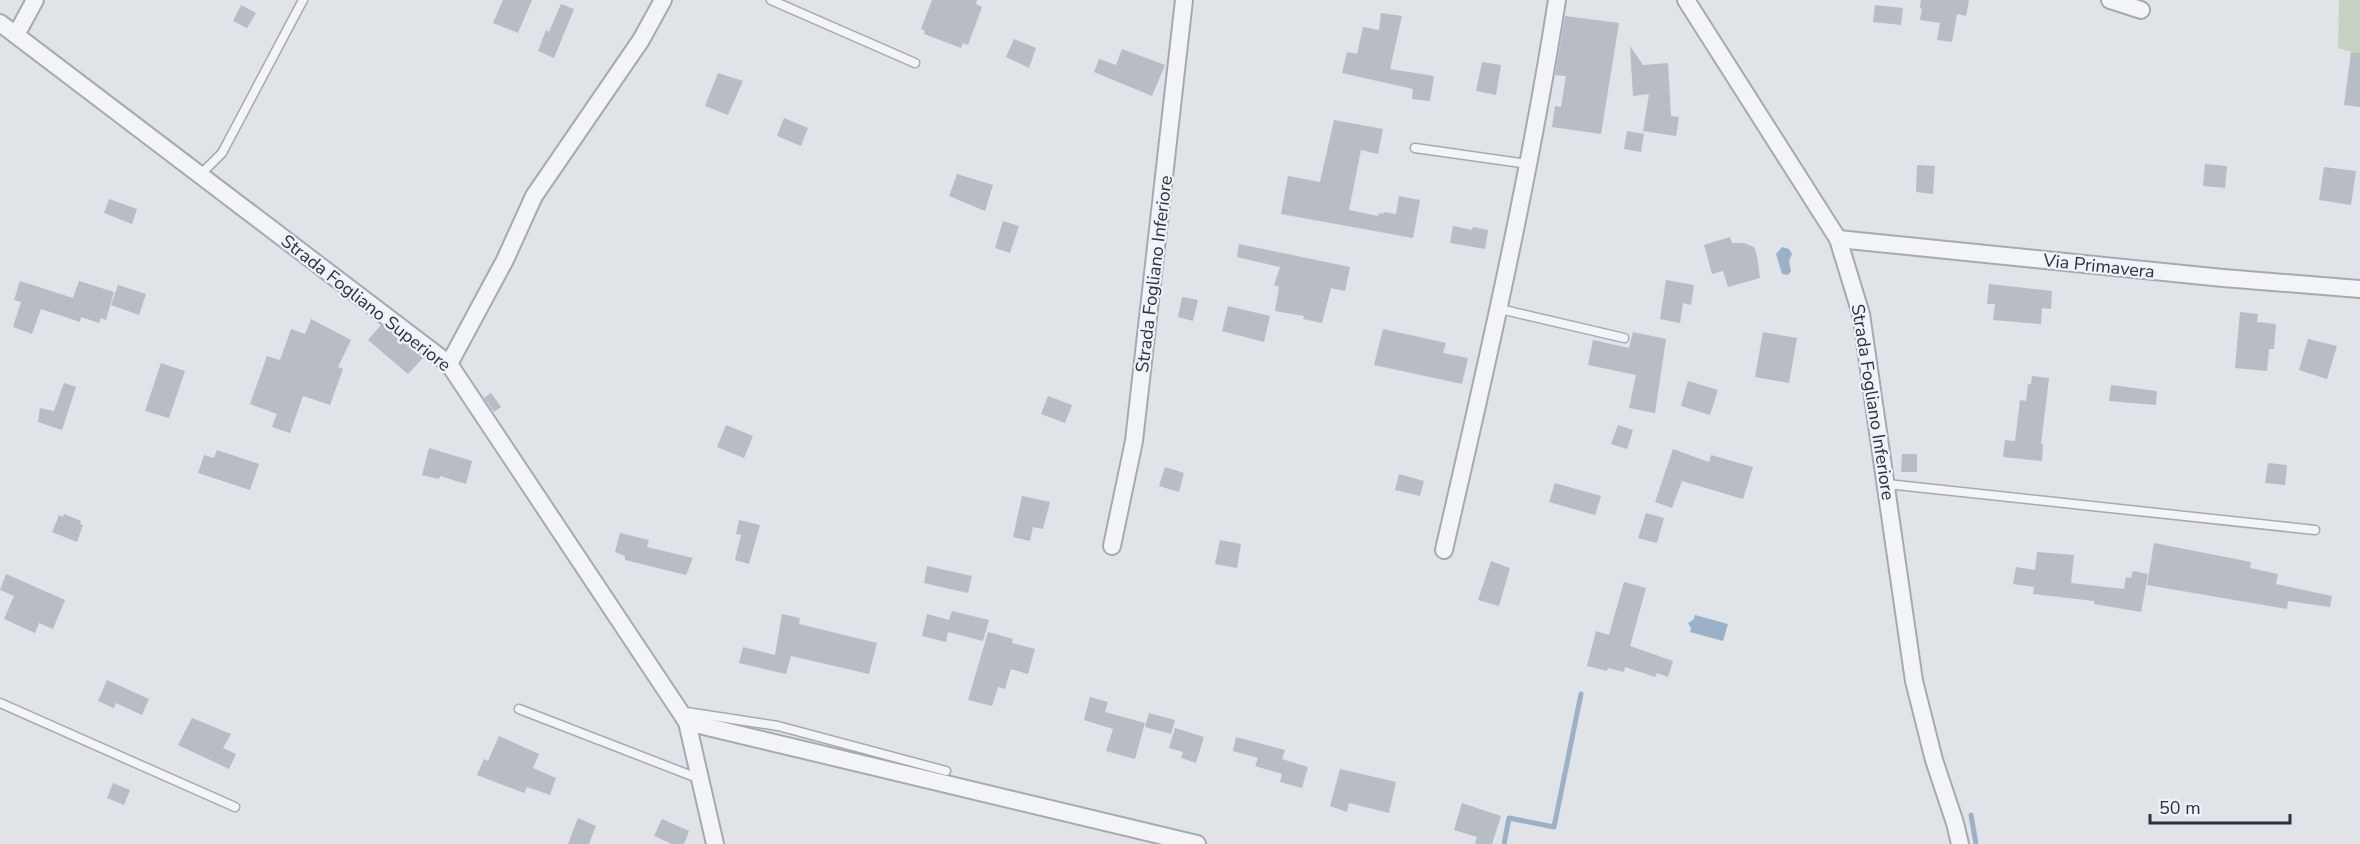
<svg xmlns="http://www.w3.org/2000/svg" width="2360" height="844" font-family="'Nunito Sans',sans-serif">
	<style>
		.green { fill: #c5d2c1 }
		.water { fill: #9bb1c8 }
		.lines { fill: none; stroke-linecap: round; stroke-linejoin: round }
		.stream { stroke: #9bb1c8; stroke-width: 5 }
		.building { fill: #b7bcc5 }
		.service-casing { stroke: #a5aab2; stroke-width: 11 }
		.minor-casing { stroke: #a5aab2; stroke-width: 20 }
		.service { stroke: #f2f4f7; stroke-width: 8 }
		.minor { stroke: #f2f4f7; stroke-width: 16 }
		.labels { text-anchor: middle; stroke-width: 4.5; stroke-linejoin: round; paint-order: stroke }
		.street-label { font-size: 18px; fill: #29313f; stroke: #eff2f6 }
	</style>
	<rect width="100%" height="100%" fill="#e0e3e8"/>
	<polygon class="green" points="2339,0 2360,0 2360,54 2338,48"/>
	<g class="water">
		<polygon points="1782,247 1789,249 1792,254 1789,261 1791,271 1788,275 1782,274 1776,254"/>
		<polygon points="1695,615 1728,624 1723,641 1690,632 1691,628 1688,623 1694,619"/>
	</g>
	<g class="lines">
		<g class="stream">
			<polyline points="1971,815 1976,844"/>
			<polyline points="1504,844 1509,818 1554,827 1581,694"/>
		</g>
	</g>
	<g class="building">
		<polygon points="503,0 532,0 518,33 493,23"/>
		<polygon points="932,0 977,0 976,4 982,7 968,45 963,43 961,48 924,34 925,31 921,29"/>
		<polygon points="1921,0 1969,0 1966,16 1957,14 1952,42 1937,40 1940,23 1920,20 1922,9 1920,8"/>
		<polygon points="561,4 574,9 554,58 538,51 546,30 549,32"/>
		<polygon points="241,5 256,13 247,28 233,21"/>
		<polygon points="1875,5 1903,8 1901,25 1873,22"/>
		<polygon points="1381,13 1402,16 1390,69 1434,76 1430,101 1412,99 1413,89 1342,73 1347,52 1357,54 1363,27 1379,30"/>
		<polygon points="1565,16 1619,23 1601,134 1552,127 1555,106 1561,107 1566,76 1555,75"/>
		<polygon points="1014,39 1036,48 1029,68 1006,57"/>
		<polygon points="1630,46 1643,65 1668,63 1671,116 1679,117 1676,136 1643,131 1649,94 1633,96"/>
		<polygon points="1122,49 1165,65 1152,96 1094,72 1099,59 1116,65"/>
		<polygon points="2351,52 2360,53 2360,107 2344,105"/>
		<polygon points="1482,62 1501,65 1496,95 1476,91"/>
		<polygon points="718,73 743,81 728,115 705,106"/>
		<polygon points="784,118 808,128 801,146 777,136"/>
		<polygon points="1334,120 1383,129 1378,154 1361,150 1349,210 1378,216 1379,213 1383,214 1384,212 1396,214 1399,196 1420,200 1413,238 1281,214 1288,176 1320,182"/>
		<polygon points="1627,131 1644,134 1641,152 1624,149"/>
		<polygon points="2205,164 2227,166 2225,188 2203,186"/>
		<polygon points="1917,165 1935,166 1933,194 1916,192"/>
		<polygon points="2324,167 2356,171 2351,205 2319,200"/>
		<polygon points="957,174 993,185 985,211 949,196"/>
		<polygon points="109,199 137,209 132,224 104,213"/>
		<polygon points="1003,221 1019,226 1010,253 995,248"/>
		<polygon points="1453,226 1472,230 1473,227 1488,230 1485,249 1450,243"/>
		<polygon points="1730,237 1732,243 1744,243 1754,247 1757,256 1760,278 1728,287 1723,271 1712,274 1704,245"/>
		<polygon points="1239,244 1350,267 1345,291 1331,288 1322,323 1303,319 1304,316 1275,311 1279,287 1274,285 1280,267 1237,257"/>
		<polygon points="1666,280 1694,285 1691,305 1683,303 1680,323 1660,319"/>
		<polygon points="20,281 73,298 79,281 114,292 106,320 101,318 99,323 81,317 80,322 41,309 32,334 13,327 21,302 14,300"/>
		<polygon points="1989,284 2052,291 2051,309 2042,308 2041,324 1993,320 1995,304 1987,304"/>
		<polygon points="118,285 146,294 139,315 111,305"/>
		<polygon points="1182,297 1198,300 1193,321 1178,317"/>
		<polygon points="1228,306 1270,316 1264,342 1222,331"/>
		<polygon points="2240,312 2258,314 2257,322 2276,324 2274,349 2269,349 2267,371 2235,368"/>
		<polygon points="311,319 351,340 338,367 343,369 330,405 303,396 290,433 272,427 277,414 250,404 267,356 280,360 291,329 305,334"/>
		<polygon points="381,325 423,358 408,374 368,340"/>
		<polygon points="1383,329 1446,343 1443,353 1468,358 1462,384 1374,365"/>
		<polygon points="1633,332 1666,339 1655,413 1629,408 1636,375 1588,365 1593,340 1629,348"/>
		<polygon points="1763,332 1797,338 1789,383 1755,377"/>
		<polygon points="2308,339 2337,346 2327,379 2299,370"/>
		<polygon points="161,363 185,371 169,418 145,411"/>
		<polygon points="2032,376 2049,378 2041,444 2043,444 2042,461 2003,457 2005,440 2015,441 2020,400 2026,401 2028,384 2031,384"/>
		<polygon points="1688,381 1718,390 1710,415 1681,406"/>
		<polygon points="64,383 76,387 62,430 38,422 40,408 54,411"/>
		<polygon points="2111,385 2157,391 2156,405 2109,401"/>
		<polygon points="491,393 501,407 494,412 484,398"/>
		<polygon points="1048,396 1072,405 1065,423 1041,414"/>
		<polygon points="726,425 753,436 744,458 717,447"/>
		<polygon points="1618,425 1633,430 1627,449 1611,444"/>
		<polygon points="429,448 472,461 466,484 440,476 439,479 422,475"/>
		<polygon points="1673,449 1709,462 1711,455 1753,467 1743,499 1682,481 1672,508 1655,502"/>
		<polygon points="217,450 259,464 250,490 198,473 204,455 214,458"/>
		<polygon points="1902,454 1917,454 1917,472 1901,472"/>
		<polygon points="2268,463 2287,465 2285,485 2265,483"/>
		<polygon points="1165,467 1184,473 1179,492 1159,486"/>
		<polygon points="1399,474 1424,481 1420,496 1395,490"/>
		<polygon points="1555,483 1601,496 1595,515 1549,502"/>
		<polygon points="1022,496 1050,502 1043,529 1033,527 1030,541 1013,537"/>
		<polygon points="1646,513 1664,518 1657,543 1638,538"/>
		<polygon points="64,514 81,521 80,524 83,525 77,542 52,532 59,515 63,517"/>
		<polygon points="739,520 760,525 749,564 735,560 741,535 736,534"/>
		<polygon points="620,533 649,540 647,547 693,558 686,575 625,560 625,556 615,552"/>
		<polygon points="1220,540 1241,544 1237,568 1215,564"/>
		<polygon points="2154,543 2251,562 2250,568 2278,574 2276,584 2332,596 2330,607 2288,601 2287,609 2147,585"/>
		<polygon points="2037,552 2074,555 2071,583 2124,589 2126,577 2131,578 2133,571 2148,574 2141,612 2094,604 2094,601 2033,594 2034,587 2013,584 2016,567 2035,570"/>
		<polygon points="1491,561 1510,568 1499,606 1478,600"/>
		<polygon points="927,566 972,576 968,593 924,583"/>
		<polygon points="6,574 65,600 53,629 39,623 35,633 4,619 14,596 0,590"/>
		<polygon points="1624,582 1646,588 1630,646 1673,661 1668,677 1657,673 1655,677 1625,667 1624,672 1608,668 1607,671 1587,666 1596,631 1609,635"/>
		<polygon points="952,611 989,620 983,641 948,632 946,642 922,636 927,614 949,620"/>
		<polygon points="782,614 800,618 799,624 877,643 869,674 791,656 786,674 739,663 743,647 775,655"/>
		<polygon points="988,632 1013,639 1012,643 1035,649 1028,674 1011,669 1005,689 998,687 992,706 968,700"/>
		<polygon points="107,680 149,699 142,715 116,703 114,708 98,701"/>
		<polygon points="1090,697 1108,702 1105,712 1145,723 1135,759 1106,751 1113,729 1084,720"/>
		<polygon points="1149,713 1175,720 1171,734 1145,727"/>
		<polygon points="192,718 231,734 223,748 236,754 229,769 178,745"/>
		<polygon points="1175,728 1204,737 1196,763 1181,758 1183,752 1169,748"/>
		<polygon points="499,736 539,754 533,768 556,778 550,795 527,787 524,793 477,775 484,759 488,761"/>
		<polygon points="1236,737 1285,750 1282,759 1308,767 1302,788 1280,782 1282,774 1255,766 1258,758 1233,751"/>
		<polygon points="1340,769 1396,782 1389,813 1349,803 1347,812 1330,806"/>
		<polygon points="113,783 130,790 124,805 107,798"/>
		<polygon points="1462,803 1501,816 1492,844 1475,844 1477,837 1454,830"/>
		<polygon points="578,818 596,826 589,844 568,844"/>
		<polygon points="662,819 689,831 684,844 672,844 654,836"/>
	</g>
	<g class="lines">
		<g class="service-casing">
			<g id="service">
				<polyline points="771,0 915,63"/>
				<polyline points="1415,148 1528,164"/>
				<polyline points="200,175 222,153 303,0"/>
				<polyline points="1500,309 1624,338"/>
				<polyline points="1887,484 2315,530"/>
				<polyline points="0,703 235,807"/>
				<polyline points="519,709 700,779"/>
				<polyline points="680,711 778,726 946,771"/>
			</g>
		</g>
		<g class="minor-casing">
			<g id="minor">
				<polyline points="1686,0 1838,239 1861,314 1914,681 1934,760 1955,823 1960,844"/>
				<polyline points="2110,0 2141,10"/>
				<polyline points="0,23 449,364 687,722"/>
				<polyline points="16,35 35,0"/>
				<polyline points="1838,239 2223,278 2360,289"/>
				<polyline points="449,364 505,260 534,196 641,40 663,0"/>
				<polyline points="1112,546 1134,441 1184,0"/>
				<path d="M1444,550C1486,368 1528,185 1557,0"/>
				<polyline points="715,844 687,722 1197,844"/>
			</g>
		</g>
		<use href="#service" class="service"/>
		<use href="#minor" class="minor"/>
	</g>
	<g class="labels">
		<g class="street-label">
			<text transform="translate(2099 266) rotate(6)" y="6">Via Primavera</text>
			<text transform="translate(1154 274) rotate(-83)" y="6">Strada Fogliano Inferiore</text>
			<text transform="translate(366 303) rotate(38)" y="6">Strada Fogliano Superiore</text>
			<text transform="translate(1873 402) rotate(81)" y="6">Strada Fogliano Inferiore</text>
		</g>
	</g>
	<path d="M2150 814v9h140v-9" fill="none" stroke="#29313f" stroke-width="3"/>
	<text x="2159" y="814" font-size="18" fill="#29313f" stroke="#eff2f6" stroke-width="4.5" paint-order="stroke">50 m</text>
</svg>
